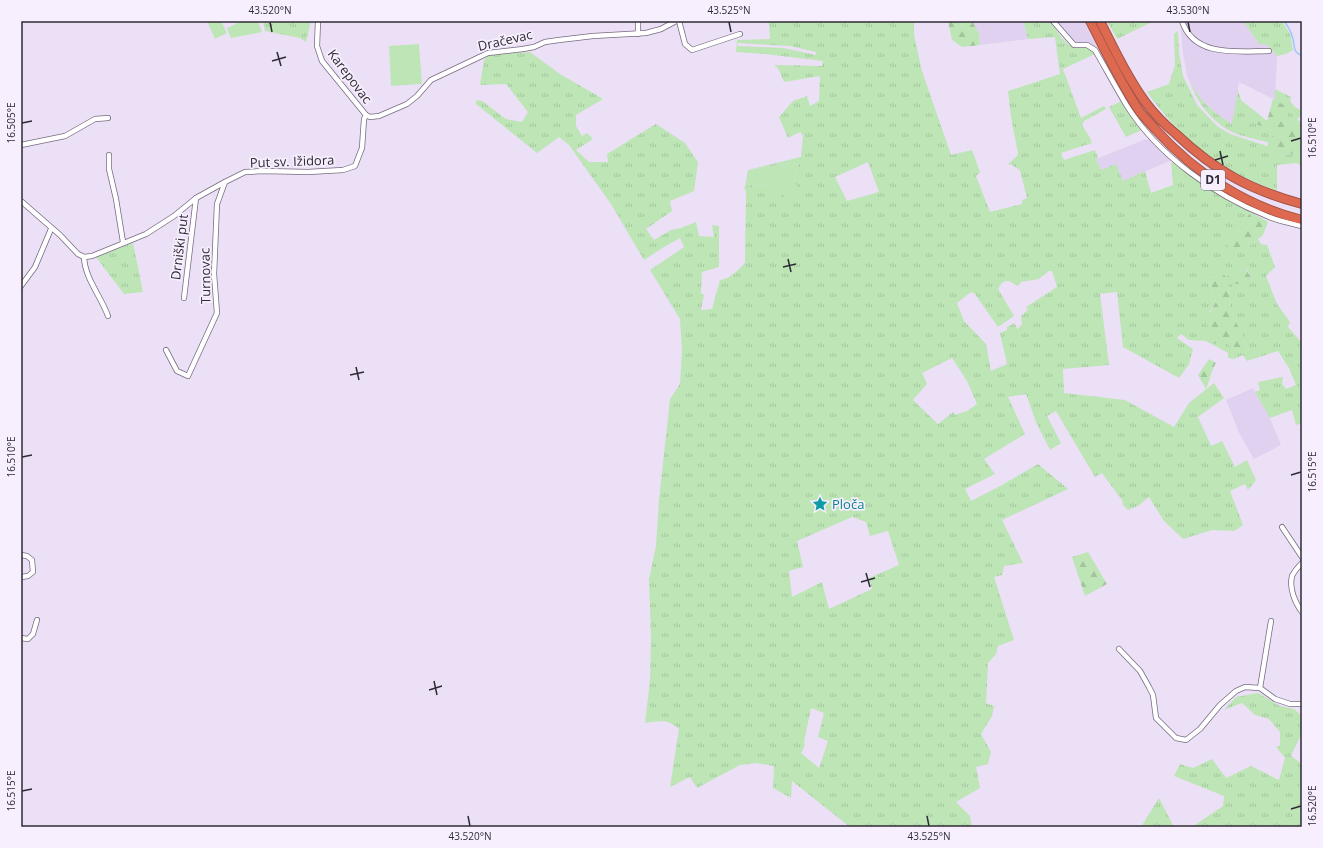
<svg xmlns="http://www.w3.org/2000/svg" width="1323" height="848" font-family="'Open Sans',sans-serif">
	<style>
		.built { fill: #e1d1f0 }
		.grass { fill: url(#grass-tufts); fill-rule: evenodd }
		.forest { fill: url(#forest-firs) }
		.garden { fill: #bde5b6 }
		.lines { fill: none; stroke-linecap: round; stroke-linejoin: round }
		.stream { stroke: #99c8f7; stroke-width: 1.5 }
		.street-casing { stroke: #766b80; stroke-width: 6 }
		.highway-casing { stroke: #a05346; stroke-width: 10 }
		.street { stroke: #fff; stroke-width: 4.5 }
		.highway { stroke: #dd6950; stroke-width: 8 }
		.ticks { fill: none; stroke: #2f2b34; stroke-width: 1.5 }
		.labels { text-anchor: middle; stroke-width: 3.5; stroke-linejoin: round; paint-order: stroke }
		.shield { fill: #f7effe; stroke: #6b6671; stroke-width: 1 }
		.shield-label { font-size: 12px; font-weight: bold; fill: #2f2b34 }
		.street-label { font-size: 13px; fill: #2f2b34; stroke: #f7effe }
		.culture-label { font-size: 13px; fill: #0d838f; stroke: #f7effe; text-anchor: start }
		.neatline { fill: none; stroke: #2f2b34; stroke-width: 1.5 }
		.ticks-label { font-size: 10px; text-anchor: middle; fill: #2f2b34 }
	</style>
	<defs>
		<pattern id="grass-tufts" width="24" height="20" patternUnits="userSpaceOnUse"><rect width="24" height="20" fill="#bde5b6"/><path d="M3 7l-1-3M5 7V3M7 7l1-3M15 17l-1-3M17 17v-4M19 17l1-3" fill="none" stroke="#a3c59d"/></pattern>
		<pattern id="forest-firs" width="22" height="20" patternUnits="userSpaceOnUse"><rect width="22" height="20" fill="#bde5b6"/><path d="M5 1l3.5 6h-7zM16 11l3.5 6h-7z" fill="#a3c59d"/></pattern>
	</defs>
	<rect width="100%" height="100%" fill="#ece0f7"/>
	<g class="built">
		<polygon points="972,21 1023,21 1028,39 980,45 979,33"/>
		<polygon points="1055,21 1084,21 1097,47 1086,42 1074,42"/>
		<polygon points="1180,21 1243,21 1259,44 1268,45 1277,56 1275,100 1239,82 1233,125 1210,109 1196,93 1187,76 1183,53"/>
		<polygon points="1150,138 1172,160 1123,181 1101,170 1096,159 1146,139 1147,140"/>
		<polygon points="1253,388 1270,418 1281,445 1254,459 1239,433 1226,400"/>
	</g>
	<g class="grass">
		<polygon points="263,21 311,21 306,42 300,38 265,31"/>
		<path d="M769,21H914V35L922,71L951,155L972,150L980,172L976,176L990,212L1022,204V200L1027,198L1020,170L1013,166L1012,164L1007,165L1017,156L1018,153L1011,117L1008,91L1060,74L1055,37L1028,39L1023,21H1050C1056,29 1062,41 1071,46C1080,51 1087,43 1095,54L1063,69L1081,118L1104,106L1106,109L1084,121L1082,125L1089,136L1092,143L1061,153L1064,160L1095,150L1098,158L1096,159L1101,170L1116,164L1123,181L1145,171L1151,193L1173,185L1171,163L1174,162C1198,183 1223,199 1251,212L1226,245L1248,247L1258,239L1261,244L1267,245L1275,267L1266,276L1277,304L1290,322L1288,327L1302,343V423L1296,425L1292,410L1270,418L1255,392L1260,390L1258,382L1283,377L1282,384L1286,389L1296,385L1289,368L1278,351L1247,361L1243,355L1234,359L1228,358V353L1206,341L1189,340L1181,334L1177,338L1193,349L1189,364L1179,378L1123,347L1117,292L1100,294L1109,365L1063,369L1064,393L1125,400L1174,427L1189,403L1214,383L1224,398L1198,417L1211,446L1222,441L1235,467L1247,460L1256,480L1248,490L1245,484L1230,491L1243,525L1234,531L1212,530L1183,539L1164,521L1149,497L1138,506L1128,510L1123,505L1122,500L1102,473L1095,477L1056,411L1047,416L1061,443L1050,450L1036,422L1026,394L1008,397L1025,434L984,459L995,474L965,489L971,501L1002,485L1038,464L1068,489L1002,520L1023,563L1004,566L1002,575L994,577L1014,640L998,646L996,654L988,663L986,703L994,706L992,716L981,734L991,752L988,764L976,767L980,788L956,802L970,816L972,827H850L792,781L791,798L773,788L774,766L756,763L740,765L697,788L690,777L670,787L679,729C667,719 660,721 645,723L650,680L651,639L649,579L656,546L659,500L670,399L680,384L682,350L680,319L650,270L684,247L680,238L664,247L644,260L611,204L569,145L559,137L537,153L476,104V100L482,101L506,119L522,122L528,112L506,84L480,85L484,60L489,55L530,52L560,74L603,99L576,115V126L582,136L587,133L593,139L576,150L589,162H608L607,154L656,124L685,143L698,162L694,191L670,201L672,211L646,229L654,240L671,230L681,228L696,222L699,236L714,237L712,225L719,226V267L702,272L701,293L704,295L701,310L712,309L720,280C730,279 738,270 745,263L746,192L744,187L751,185L769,186L794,181L799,163H791L748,170L801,157L803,135L800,132L788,138L779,117L793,101L807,96L810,106L819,101L820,76L784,82L779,70L775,65L822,66L823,61L765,54L736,52L737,40L770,39ZM738,43L790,46L816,52V55L783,48L737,46ZM868,162L879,192L847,201L835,177ZM1246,268L1252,279L1228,283L1230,309L1249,350L1226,340L1209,312L1216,302L1208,281L1226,277ZM1049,271H1052L1057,287L1026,307L1028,310L1021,316L1022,324L1018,329L1016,327L1015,323L1007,327V330L1000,333L1007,364L991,371L986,344L964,321L957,303L971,292L975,294L998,327L1014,316L998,289C1004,278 1008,280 1018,286L1021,282L1039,279ZM952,358L967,381L977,404L967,411L955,415L953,412L938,424L913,400L927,384L922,373ZM852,517L866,522L870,536L888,531L899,565L869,578L872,589L829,609L822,582L792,597L789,571L803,567L797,541ZM811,708L824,713L818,737L828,741L819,768L801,753L805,745L804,742Z"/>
		<polygon points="1107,21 1154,21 1117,39"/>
		<polygon points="1243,21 1282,21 1290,34 1293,50 1286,54 1277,56 1268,45 1259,44"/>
		<path d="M1178,31L1179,53L1183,76L1197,105L1217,126L1230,134L1267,146L1278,156L1302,152V166L1297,163L1277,165V191C1259,184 1241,177 1224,166C1194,148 1167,120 1147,92L1169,84L1175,65L1174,34Z"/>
		<path d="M1189,80C1201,103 1211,110 1232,124L1238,90L1241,100L1261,116L1256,124L1275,131L1269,143C1257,139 1243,137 1232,132C1212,122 1196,101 1189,80Z"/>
		<polygon points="1275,89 1291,97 1290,101 1295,107 1302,111 1302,115 1297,119 1299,121 1295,126 1288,120 1275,100"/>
		<polygon points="1122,101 1142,130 1126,137 1109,107"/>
		<polygon points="133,243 143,292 124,294 96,257"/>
		<polygon points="1258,693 1280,706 1294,709 1302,716 1302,733 1291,756 1302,764 1302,827 1192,827 1223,806 1224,796 1174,776 1180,764 1193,768 1212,759 1226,778 1251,766 1279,780 1285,758 1276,747 1280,746 1280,732 1269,719 1255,715 1242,703 1224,710 1236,697"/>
		<polygon points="1159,798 1174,827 1141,827"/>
	</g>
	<g class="forest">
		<polygon points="948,21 972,21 979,33 980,45 962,47 952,40"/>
		<polygon points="1273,99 1286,106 1288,120 1295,126 1299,121 1302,122 1302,152 1278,156 1267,146 1275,131 1256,124 1261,116 1267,121"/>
		<polygon points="1251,212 1268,222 1263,235 1248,247 1232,249 1226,245"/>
		<path d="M1245,268L1252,279L1240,284H1228L1230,309L1249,350H1232L1226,340L1213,344C1206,325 1204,320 1216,302L1208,281L1210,278L1219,271L1226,277Z"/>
		<path d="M1209,359L1216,363C1211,371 1210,380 1206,389L1198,375Z"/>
		<polygon points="1088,552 1107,584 1085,596 1072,557"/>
	</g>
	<g class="garden">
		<polygon points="207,21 221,21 227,33 215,39"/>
		<polygon points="242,21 258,21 262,32 231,38 227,28"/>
		<polygon points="419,44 422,84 391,86 389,46"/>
		<polygon points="791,163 799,163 794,181 800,191 790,203 781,193 779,194 771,189 769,186 751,185 745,187 748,170"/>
	</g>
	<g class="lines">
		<path class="stream" d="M1284,21C1287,25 1291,31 1292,36C1296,46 1291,51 1302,56"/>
		<g class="street-casing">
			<g id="street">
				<polyline points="318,21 317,46 322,61 366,115 370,117 379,116 407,104 417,96 431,80 488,53 523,49 534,47 545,42 559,40 593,36 646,33 661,29 676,21"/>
				<polyline points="679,21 685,44 692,50 740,34"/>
				<path d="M1053,21L1074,45H1087L1095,50C1106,69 1116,88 1127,106C1158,155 1214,195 1267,216C1278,221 1290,223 1302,226"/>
				<path d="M1182,21C1194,58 1238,51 1269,51"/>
				<polyline points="638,34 638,21"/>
				<polyline points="21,145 65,136 95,119 108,118"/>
				<polyline points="109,155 109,169 116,199 123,242"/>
				<polyline points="21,201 60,235 78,254 84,257 92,256 146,234 174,216 196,198 225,182 245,172 263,171 308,172 343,170 355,166 362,148 364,119 366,115"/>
				<path d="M84,257C85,279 101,296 108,316"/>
				<polyline points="21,286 35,267 51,229"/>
				<polyline points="184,298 196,198"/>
				<polyline points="166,350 177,371 188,376 217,313 214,274 217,204 225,182"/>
				<polyline points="1282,527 1302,557"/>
				<polyline points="21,555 27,556 32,560 33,572 28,576 21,577"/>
				<path d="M1302,563C1299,566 1294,572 1292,576C1289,588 1295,603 1302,612"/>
				<polyline points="21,638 28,639 33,634 37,620"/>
				<polyline points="1119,649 1140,671 1149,687 1153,695 1156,718 1176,738 1186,740 1200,729 1220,705 1236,691 1245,687 1260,688 1275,699 1290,704 1302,704"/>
				<polyline points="1260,688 1271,621"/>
			</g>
		</g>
		<g class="highway-casing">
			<g id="highway">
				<path d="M1090,21C1106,52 1121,84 1140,112C1145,118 1151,124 1156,130C1195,173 1246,206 1302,220"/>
				<path d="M1100,21C1114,49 1128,78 1146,103C1155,115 1165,125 1176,134C1215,171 1250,190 1302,204"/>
			</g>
		</g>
		<use href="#street" class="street"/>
		<use href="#highway" class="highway"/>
	</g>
	<path class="ticks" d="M270,22L272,32M729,22L731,32M1188,22L1190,32M277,52L281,66M272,61L286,57M22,123L32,121M1291,141L1301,138M1220,151L1223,165M1215,160L1228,156M788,259L791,272M783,267L796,264M356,367L359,380M350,375L364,372M22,457L32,455M1291,475L1301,472M866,573L870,587M861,582L875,578M434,681L437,695M429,690L442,686M22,791L32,789M1291,809L1301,806M468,816L470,826M927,816L929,826"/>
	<defs>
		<g id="sight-bare" transform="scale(1.2)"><path d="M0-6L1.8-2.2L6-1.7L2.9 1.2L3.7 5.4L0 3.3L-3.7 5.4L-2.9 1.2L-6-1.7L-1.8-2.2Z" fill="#0f9aa8" stroke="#f7effe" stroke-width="2.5" paint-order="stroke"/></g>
	</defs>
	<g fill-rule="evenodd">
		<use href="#sight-bare" x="820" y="504"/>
	</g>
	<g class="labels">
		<rect class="shield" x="1201" y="170" width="24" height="20" rx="3"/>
		<g class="shield-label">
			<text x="1213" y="184">D1</text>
		</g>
		<g class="street-label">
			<text transform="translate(505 40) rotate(-13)" y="5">Dračevac</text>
			<text transform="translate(350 76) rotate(53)" y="5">Karepovac</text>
			<text transform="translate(292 161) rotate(-2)" y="5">Put sv. Ižidora</text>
			<text transform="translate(179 247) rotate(-83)" y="5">Drniški put</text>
			<text transform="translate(205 276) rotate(-91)" y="5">Turnovac</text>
		</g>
		<g class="culture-label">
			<text x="832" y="509">Ploča</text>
		</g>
	</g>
	<rect width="1323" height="848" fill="none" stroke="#f7effe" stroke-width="44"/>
	<rect x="22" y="22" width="1279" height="804" class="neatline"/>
	<g class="ticks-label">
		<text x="270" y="14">43.520°N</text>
		<text x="729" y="14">43.525°N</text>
		<text x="1188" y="14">43.530°N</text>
		<text transform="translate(11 123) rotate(-90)" y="4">16.505°E</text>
		<text transform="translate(1312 138) rotate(-90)" y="4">16.510°E</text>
		<text transform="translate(11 457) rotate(-90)" y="4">16.510°E</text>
		<text transform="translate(1312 472) rotate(-90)" y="4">16.515°E</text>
		<text transform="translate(11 791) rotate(-90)" y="4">16.515°E</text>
		<text transform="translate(1312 806) rotate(-90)" y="4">16.520°E</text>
		<text x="470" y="840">43.520°N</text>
		<text x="929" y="840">43.525°N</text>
	</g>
</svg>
